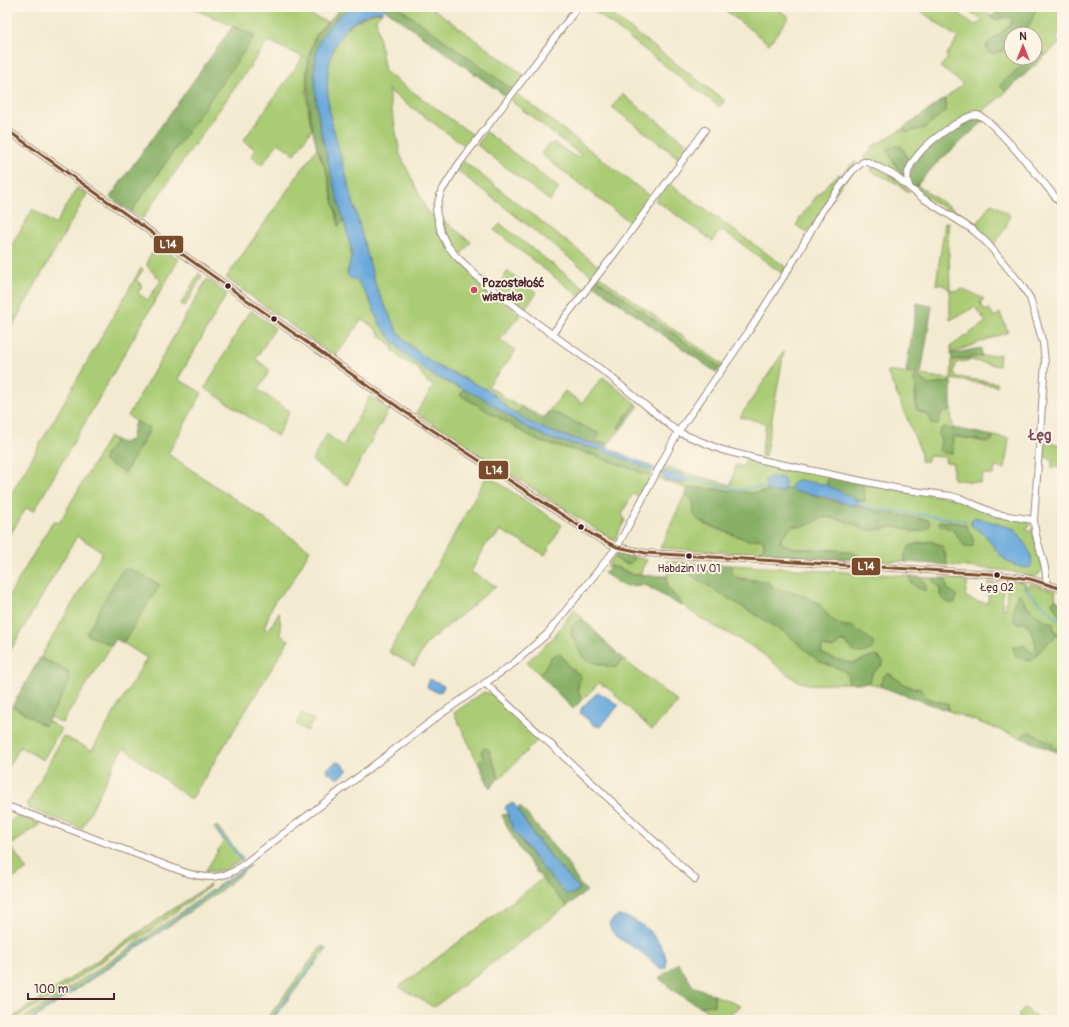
<svg xmlns="http://www.w3.org/2000/svg" width="1069" height="1027" font-family="Pangolin,sans-serif">
	<style>
		.green { fill: #aacc74; stroke: #7a7650; fill-rule: evenodd }
		.forest { fill: #87b066; stroke: #686848 }
		.water { fill: #69a9dc; stroke: #5a6484 }
		.lines { fill: none; stroke-linecap: round; stroke-linejoin: round }
		.stream { stroke: #69a9dc; stroke-width: 1.5 }
		.minor-casing { stroke: #9e857e; stroke-width: 8 }
		.minor { stroke: #fff; stroke-width: 6 }
		.bus-1-casing { stroke: #fcf5e5; stroke-width: 6 }
		.bus-1 { stroke: #7a4b2a; stroke-width: 3 }
		.bus-dot { fill: #4a1f2b; stroke: #fcf5e5; stroke-width: 1.5 }
		.poi-dot { fill: #d1495b; stroke: #fcf5e5; stroke-width: 1.5 }
		.labels { text-anchor: middle; stroke-width: 4; stroke-linejoin: round; paint-order: stroke }
		.bus-label { font-size: 11px; fill: #4a1f2b; stroke: #fcf5e5 }
		.poi-label { font-size: 12px; font-weight: bold; fill: #4a1f2b; stroke: #fcf5e5; text-anchor: start }
		.quarter-label { font-size: 14px; font-weight: bold; fill: #79485a; stroke: #fcf5e5 }
		.line-badge { stroke: #fcf5e5; stroke-width: 1.5 }
		.badge-label { font-size: 11px; text-anchor: middle; font-weight: bold; fill: #fff }
	</style>
	<rect width="100%" height="100%" fill="#fcf5e5"/>
	<filter id="ink" filterUnits="userSpaceOnUse"><feTurbulence type="fractalNoise" baseFrequency=".025" numOctaves="2"/><feDisplacementMap in="SourceGraphic" scale="8" xChannelSelector="R" yChannelSelector="G"/><feConvolveMatrix kernelMatrix="1 2 1 2 8 2 1 2 1" color-interpolation-filters="sRGB"/></filter>
	<filter id="wash" filterUnits="userSpaceOnUse"><feTurbulence type="fractalNoise" baseFrequency=".012" numOctaves="4" result="noise"/><feDisplacementMap in="SourceGraphic" scale="16" xChannelSelector="R" yChannelSelector="G"/><feGaussianBlur stdDeviation="0.9" result="paint"/><feColorMatrix in="noise" values="0 0 0 0 0 0 0 0 0 0 0 0 0 0 0 0 0 1.4 0 .05"/><feComposite in="paint" operator="in"/></filter>
	<g filter="url(#wash)">
		<rect width="100%" height="100%" fill="#f3ebd1"/>
		<g class="green">
			<path d="M190,7H293L327,22C323,27 318,31 315,37C303,65 305,100 312,129L295,154L278,143L262,165L251,156L255,149L243,141L303,57L268,41L142,219L131,212L255,36Z"/>
			<polygon points="398,7 431,7 525,76 513,90"/>
			<polygon points="589,7 602,7 725,101 719,107"/>
			<polygon points="721,7 775,7 789,17 769,44"/>
			<polygon points="915,7 950,7 975,25 983,21 964,7 977,7 996,19 1008,17 1012,18 1012,23 986,45 989,53 1002,51 1011,42 1011,58 1030,58 1000,85 1006,92 982,112 975,113 915,154 909,163 904,150 888,153 903,177 863,157 872,150 870,148 902,129 907,132 924,128 946,104 946,98 963,84 940,67 948,58 946,56 958,38"/>
			<polygon points="1036,7 1062,7 1062,31 1056,37 1060,43 1046,55 1040,49 1035,54 1035,34 1020,34 1032,20"/>
			<path d="M383,12L376,19L385,72L476,137L468,148L388,90L400,154L429,215L433,214L437,229L483,285L520,315L500,340L516,351L488,386L502,395L501,397L522,407L516,415L510,410L497,397L459,375L437,366L407,343L395,327L376,287L331,120C328,101 325,76 329,58C335,34 359,14 383,12Z"/>
			<polygon points="516,93 652,198 633,225 541,154 548,145 555,143 574,156 578,157 581,155 510,100"/>
			<polygon points="622,94 691,147 681,160 612,107"/>
			<polygon points="486,132 559,188 550,201 477,145"/>
			<path d="M317,148L327,173L339,226L344,221C349,238 355,255 347,272C357,280 365,289 370,301C374,308 375,317 380,324C402,357 428,373 464,389L461,395L540,442L590,454L651,476L639,496L633,494L632,495L622,514L625,520L614,541L416,413L434,386L426,381L417,367L400,358L394,352L391,345L381,337L376,329L362,319L335,357L226,278Z"/>
			<polygon points="463,161 601,268 594,277 457,170"/>
			<path d="M855,161L857,163L807,233L796,225C808,205 821,189 839,174L841,176Z"/>
			<polygon points="873,166 891,175 909,190 909,193 900,185 871,171"/>
			<polygon points="668,183 787,268 783,274 721,229 713,241 655,200"/>
			<path d="M917,185C937,200 956,210 977,224L991,203L1010,215L1006,227L993,246L982,233L917,191L912,186Z"/>
			<polygon points="77,188 87,194 7,335 7,253 33,209 55,225"/>
			<path d="M438,216L471,242L459,257C449,244 443,232 438,216Z"/>
			<polygon points="948,222 950,289 954,291 963,289 984,299 980,303 985,311 989,309 994,317 1000,313 1008,332 951,353 951,346 986,322 975,307 950,320 950,290 943,285 936,284 945,223"/>
			<polygon points="500,224 585,289 579,296 494,230"/>
			<polygon points="158,245 179,259 34,511 26,508 7,540 7,498 9,498 141,268 143,270 136,280 141,284 141,288 138,293 147,300 161,281 147,266 148,259"/>
			<polygon points="508,271 537,293 524,309 496,287"/>
			<polygon points="199,273 202,276 185,306 181,304"/>
			<polygon points="599,276 723,365 721,368 597,279"/>
			<polygon points="207,279 227,294 178,379 202,393 168,454 310,550 292,582 274,602 264,628 269,630 279,612 281,629 280,635 289,640 191,800 124,748 115,762 82,829 28,808 28,803 63,736 92,750 147,658 123,643 160,585 131,569 87,635 112,645 62,723 50,717 70,681 68,671 40,658 103,552 77,536 10,651 7,649 7,599 53,521 59,523 109,437 116,440 105,455 125,473 150,430 128,416"/>
			<polygon points="250,310 275,328 256,359 270,370 258,390 290,411 277,436 205,388"/>
			<polygon points="784,351 765,457 761,456 766,423 740,417"/>
			<path d="M1000,354L999,366L971,360L956,363L954,373L957,377L997,383V386L951,379V382L929,385L919,377C914,386 914,401 918,411L929,416L932,424L939,419L941,413L951,411L953,431L946,428H942L938,434L941,441L953,436L985,442L992,441L993,436L1009,438L1005,469L995,467L994,475L983,474L981,483L953,479V463L945,462L946,457L929,456L928,461H921V452L887,371L951,379L952,360Z"/>
			<polygon points="603,377 635,403 618,427 621,429 608,444 595,441 600,434 557,414 548,412 565,391 582,403"/>
			<polygon points="370,396 389,409 347,485 312,461 327,434 343,446"/>
			<polygon points="1044,442 1062,445 1062,468 1052,467 1052,459 1044,457"/>
			<polygon points="746,458 828,475 827,485 798,480 791,489 785,489 783,492 767,491 754,493 693,487 688,489 658,479 664,467 731,485 736,465 743,467"/>
			<polygon points="487,475 562,525 545,555 500,530 495,538 488,541 471,572 496,586 426,644 414,666 389,652"/>
			<path d="M863,483L956,499L994,515L1029,522L1031,525L1026,528L1027,530H1032L1043,568L1039,574L1034,577L1009,571L947,565C946,560 946,556 945,552C941,538 919,541 910,546L905,554V562L862,560C853,542 795,556 781,542V538L792,526C810,527 809,524 824,517L845,521L863,529H882L895,527H902L913,532L926,529L917,519L866,509L858,505L859,501L864,502L865,496L863,493ZM939,521L965,524L973,539C960,535 951,529 939,521ZM971,521L1015,529L1030,553L1026,568L1003,558L986,535L971,525Z"/>
			<polygon points="685,494 692,499 706,525 747,540 761,539 764,541 764,547 756,554 660,548"/>
			<polygon points="615,556 619,561 626,564 632,561 634,557 647,560 642,569 641,574 633,575 619,568 607,566"/>
			<path d="M668,561L678,562L681,568L692,576L789,635L818,661L843,670L847,674L849,683C835,683 814,687 800,682C788,677 768,657 756,649C723,628 690,620 667,587Z"/>
			<path d="M732,565L909,576L912,584H925L920,577L932,578L934,583L940,588V596L947,588L945,578L968,580L965,596L974,601L988,603L989,582L1003,585L1002,608L1006,609L1007,588L1006,579L1025,582V588H1029V583L1056,591L1055,596L1056,598L1052,603L1062,619L1058,634L1062,638V746L1056,748L1049,742L1030,732L1024,734L1021,738L949,711L948,704L928,699L918,688L907,686L888,673L881,683L882,687L868,683L873,673L884,663L877,655L854,663L844,662L824,655L821,652L822,646H837L840,641L847,643L853,652L851,627L844,626L831,619L817,602L797,593L776,589L769,583L736,577L732,574ZM1020,593L1024,602L1037,615L1050,623L1058,634C1053,639 1046,644 1041,649C1032,660 1034,663 1018,658L1027,648L1029,651L1033,652L1036,649L1035,639L1026,622L1017,624C1014,613 1011,602 1020,593Z"/>
			<path d="M574,609L584,620L576,622L571,636L584,658L592,662L615,668L623,659L678,702L652,730L608,688L599,683L582,700C579,694 577,690 579,683L574,669L570,668L564,658L552,656L546,667L539,674L527,662L553,638Z"/>
			<polygon points="484,692 497,696 541,737 499,779 489,750 483,749 481,752 483,758 478,763 454,713"/>
			<polygon points="12,706 45,726 48,721 61,729 43,760 20,747 7,768 7,714"/>
			<polygon points="302,713 314,720 307,731 296,724"/>
			<polygon points="17,816 40,824 10,846 27,869 7,883 7,824"/>
			<polygon points="217,826 243,859 224,870 205,872 224,841 214,828"/>
			<polygon points="248,865 250,866 221,890 32,1020 21,1020 143,939"/>
			<polygon points="542,879 567,906 434,1007 399,987"/>
			<polygon points="209,885 210,885 209,887 147,933 115,952 49,998 13,1020 9,1020"/>
			<polygon points="322,946 327,949 272,1020 266,1020"/>
			<polygon points="714,995 741,1006 720,1020 699,1006 714,1005"/>
			<polygon points="1025,1008 1039,1020 1023,1020 1018,1016"/>
		</g>
		<g class="forest">
			<polygon points="342,7 350,7 334,23 316,98 320,129 344,221 339,226 327,173 317,148 310,119 307,77 308,58 316,35"/>
			<polygon points="389,7 398,7 513,90 507,97 386,10"/>
			<path d="M1003,7H1036C1033,21 1027,34 1011,34C1011,46 1004,50 993,54L987,50L986,45L1012,23V18L1008,17L996,19L990,17Z"/>
			<polygon points="233,26 255,36 131,212 110,197"/>
			<polygon points="1040,49 1046,55 1006,92 1000,85 1030,58 1035,58 1035,54"/>
			<polygon points="946,98 945,112 924,128 907,132 902,129"/>
			<polygon points="972,116 985,120 934,166 917,185 912,186 909,179 915,160 939,138"/>
			<polygon points="893,146 902,147 909,163 905,176 903,177 887,150"/>
			<polygon points="597,279 721,368 717,373 592,284"/>
			<polygon points="917,303 932,306 921,374 906,371"/>
			<polygon points="981,348 982,356 952,360 951,354"/>
			<polygon points="916,376 929,385 951,382 951,411 941,413 938,425 932,424 929,416 916,409 916,386 913,379"/>
			<polygon points="464,389 483,398 519,423 550,439 603,450 653,471 651,476 590,454 540,442 460,395"/>
			<polygon points="635,403 639,406 621,429 618,427"/>
			<path d="M522,407L544,418L548,412L557,414L600,434L595,441L608,444L606,447C575,438 543,432 516,415Z"/>
			<polygon points="135,421 150,429 125,473 103,461 105,455 116,440 122,443 131,440"/>
			<polygon points="944,427 953,431 953,428 993,436 990,442 953,436 953,453 944,453 939,450 941,441 938,434"/>
			<polygon points="828,475 863,483 865,501 853,499 827,485"/>
			<path d="M693,487L754,493L767,491L783,492L784,489H791L793,491C812,493 824,499 842,503C850,505 858,505 866,509L929,520L930,526C918,537 910,528 896,527C888,526 880,531 872,530C862,530 854,524 845,521C839,518 831,517 824,517C808,524 811,527 792,526L781,538V542C795,556 854,542 862,560L756,554L764,547V541L761,539L747,540L699,521L694,515L693,501L685,494L688,489Z"/>
			<polygon points="939,521 965,524 973,539 973,546 966,548 952,529 940,526"/>
			<polygon points="931,541 943,547 947,565 905,562 905,554 910,546"/>
			<polygon points="617,553 634,557 631,563 626,564 616,559 615,556"/>
			<path d="M678,562L732,565V574L740,579L765,581L776,589L797,593L817,602L831,619L844,626H851L873,641V648C867,653 860,654 853,652L847,643L840,641L833,648L822,646L821,652C825,656 830,657 836,659C862,667 853,661 876,655L884,663L873,673L868,683H849L847,674L843,670L818,661L789,635L692,576L681,568Z"/>
			<polygon points="611,566 619,568 633,575 667,576 667,587 679,600 681,606 645,585 623,586 604,573"/>
			<polygon points="124,569 131,569 160,585 123,643 116,639 112,645 87,635 87,632 117,578"/>
			<path d="M909,576L920,577L926,586V591C916,588 912,586 909,576Z"/>
			<path d="M932,578H945L947,588L957,595L955,603C942,604 942,598 940,588L934,583Z"/>
			<path d="M1020,593C1024,607 1039,620 1053,623L1054,630L1058,634C1053,639 1046,644 1041,649C1032,660 1034,663 1018,658L1015,655L1013,647L1024,644L1029,651L1033,652L1036,649L1035,639L1026,622L1017,624L1014,621C1012,612 1014,600 1020,593Z"/>
			<polygon points="1056,598 1062,605 1062,619 1052,603"/>
			<polygon points="584,620 623,659 615,668 592,662 583,658 571,635 572,626 576,622"/>
			<path d="M555,654L561,655L570,668L579,674L581,678L577,688L582,700L573,709L539,674C546,669 548,658 555,654Z"/>
			<polygon points="40,658 68,671 70,681 45,726 12,706"/>
			<polygon points="888,673 907,686 921,689 928,699 948,704 949,711 882,687 882,677"/>
			<polygon points="1030,732 1049,742 1056,748 1062,746 1062,754 1021,738 1024,734"/>
			<polygon points="486,748 489,750 499,778 490,788 478,763 483,758 481,752 483,749"/>
			<path d="M520,806L566,861L579,883L587,891L567,906C541,879 516,850 502,815L507,814C519,845 544,869 566,894C572,895 576,894 579,888C558,867 531,834 518,808Z"/>
			<polygon points="678,963 693,986 714,995 714,1005 699,1006 674,991 659,978"/>
		</g>
		<g class="water">
			<path d="M350,7H389C382,14 373,11 364,16C324,36 324,82 331,120L376,287L395,327L407,343L437,366L486,389L497,397L510,410L529,422L557,434L606,447L655,468L653,471L603,450L550,439L519,423L483,398L434,376L403,353L379,323L370,301L358,281L350,278L347,274L352,254C342,204 295,77 324,33C331,23 341,15 350,7Z"/>
			<polygon points="665,471 686,477 688,481 686,484 665,480 661,474"/>
			<polygon points="770,477 783,478 785,483 783,492 767,491 765,480"/>
			<polygon points="798,480 827,485 859,501 858,505 850,505 822,496 793,491 791,489 792,484"/>
			<path d="M975,517L1015,529C1021,539 1037,556 1030,568C1007,568 997,552 986,536C983,532 976,529 971,525L972,519Z"/>
			<polygon points="430,679 444,686 442,691 436,692 427,687"/>
			<polygon points="598,692 619,705 601,727 595,726 580,713 582,707"/>
			<polygon points="336,762 341,763 348,770 338,779 326,771 328,768"/>
			<path d="M513,803C519,809 521,816 526,824C539,844 562,871 579,888C576,894 572,895 566,894L541,866L514,831L505,808L507,805Z"/>
			<path d="M618,916C639,916 671,946 666,968L662,969C655,965 649,958 642,953C632,944 612,939 609,924L613,919Z"/>
		</g>
		<g class="lines">
			<g class="stream">
				<polyline points="686,479 738,489 765,487"/>
				<polyline points="783,487 791,488"/>
				<polyline points="856,503 866,507 967,521"/>
				<polyline points="1026,585 1027,590 1062,623"/>
				<polyline points="217,830 243,862"/>
				<polyline points="322,952 324,949"/>
				<polyline points="29,1020 148,939 247,867"/>
				<polyline points="270,1020 319,957"/>
			</g>
		</g>
	</g>
	<g filter="url(#ink)">
		<g class="lines">
			<g class="minor-casing">
				<g id="minor">
					<polyline points="578,7 458,165 441,192 436,210 441,233 447,245 456,256 483,282 538,324 606,373 678,432 722,450 766,461 900,489 951,496 962,499 996,514 1034,520"/>
					<polyline points="7,130 405,412 593,535 617,547 646,553 992,574 1030,579 1062,589"/>
					<path d="M909,186C903,172 914,159 923,149C932,140 965,114 977,115C990,115 1050,191 1062,205"/>
					<polyline points="552,334 615,253 705,130"/>
					<polyline points="485,683 695,879"/>
					<path d="M7,806L184,872C203,878 218,880 236,870L441,714L514,663L547,634L617,547L678,432L749,331L796,257L822,211L852,171L863,162H868L894,175L921,197L973,230L987,243L1021,284L1030,298L1043,343L1045,362L1034,520C1034,542 1048,562 1046,584"/>
				</g>
			</g>
			<use href="#minor" class="minor"/>
			<g class="bus-1-casing">
				<polyline id="bus-1" points="7,130 405,412 593,535 617,547 646,553 992,574 1030,579 1062,589"/>
			</g>
			<use href="#bus-1" class="bus-1"/>
		</g>
	</g>
	<g class="bus-dot">
		<circle cx="228" cy="286" r="3.5"/>
		<circle cx="274" cy="319" r="3.5"/>
		<circle cx="581" cy="527" r="3.5"/>
		<circle cx="689" cy="556" r="3.5"/>
		<circle cx="997" cy="575" r="3.5"/>
	</g>
	<circle class="poi-dot" cx="474" cy="290" r="4"/>
	<g class="labels">
		<g class="bus-label">
			<text x="689" y="572">Habdzin IV 01</text>
			<text x="997" y="591">Łęg 02</text>
		</g>
		<g class="poi-label">
			<text x="482" y="287">Pozostałość<tspan x="482" dy="14">wiatraka</tspan></text>
		</g>
		<g class="quarter-label">
			<text x="1040" y="440">Łęg</text>
		</g>
	</g>
	<g class="line-badge">
		<rect x="153" y="235" width="31" height="19" rx="4" fill="#7a4b2a"/>
		<rect x="478" y="460" width="31" height="20" rx="4" fill="#7a4b2a"/>
		<rect x="851" y="557" width="30" height="19" rx="4" fill="#7a4b2a"/>
	</g>
	<g class="badge-label">
		<text x="168" y="248">L14</text>
		<text x="494" y="474">L14</text>
		<text x="866" y="570">L14</text>
	</g>
	<rect width="1069" height="1027" fill="none" stroke="#fcf5e5" stroke-width="24"/>
	<g transform="translate(1023 46)"><circle r="19" fill="#fcf5e5" stroke="#b59f9b"/>
	<path d="M0-3L7 15L0 10L-7 15Z" fill="#d1495b"/>
	<text y="-6" font-size="11" font-weight="bold" text-anchor="middle" fill="#4a1f2b">N</text>
	</g>
	<path d="M28 993v6h86v-6" fill="none" stroke="#4a1f2b" stroke-width="2"/>
	<text x="34" y="993" font-size="12" fill="#4a1f2b" stroke="#fcf5e5" stroke-width="3" paint-order="stroke">100 m</text>
</svg>
